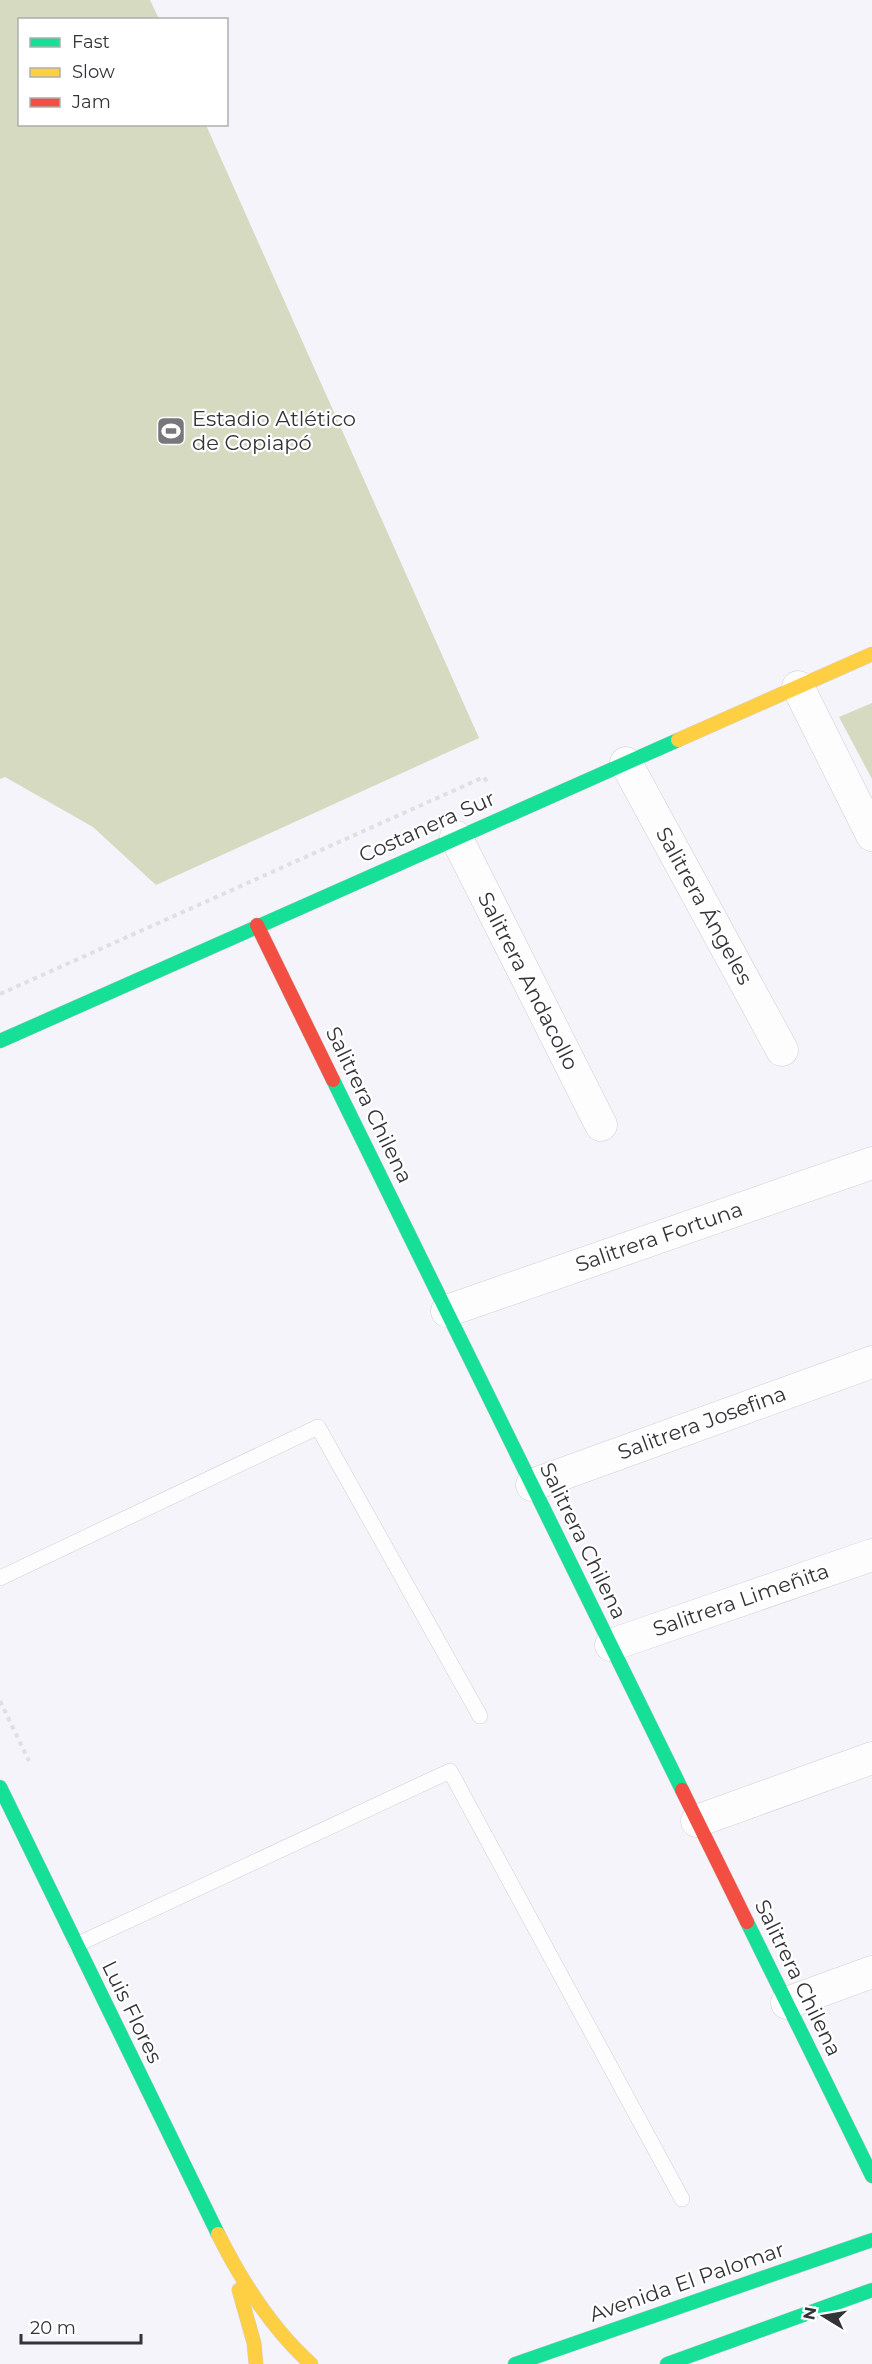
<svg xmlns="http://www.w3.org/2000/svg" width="872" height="2364" font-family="Montserrat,sans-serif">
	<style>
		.green { fill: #d5dac1 }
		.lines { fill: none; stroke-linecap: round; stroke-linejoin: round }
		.lane-casing { stroke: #d0d0d4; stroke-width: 16 }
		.street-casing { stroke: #d0d0d4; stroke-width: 33 }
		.fast-casing { stroke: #d0d0d4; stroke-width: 15 }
		.slow-casing { stroke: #d0d0d4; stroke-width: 15 }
		.jam-casing { stroke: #d0d0d4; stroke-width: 15 }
		.path { stroke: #e0e0e2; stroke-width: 4; stroke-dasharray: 4.5 4.5; stroke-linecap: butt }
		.lane { stroke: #fdfdfe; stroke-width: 15 }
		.street { stroke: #fdfdfe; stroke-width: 32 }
		.fast { stroke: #16e098; stroke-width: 14 }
		.slow { stroke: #ffcf43; stroke-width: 14 }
		.jam { stroke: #f24e42; stroke-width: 14 }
		.labels { text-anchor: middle; stroke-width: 4.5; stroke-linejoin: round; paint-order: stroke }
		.poi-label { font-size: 21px; fill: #333438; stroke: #fff; text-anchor: start }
		.street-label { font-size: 21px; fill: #333438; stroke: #fff }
	</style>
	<rect width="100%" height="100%" fill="#f4f4fa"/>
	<g class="green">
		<polygon points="0,0 150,0 159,19 20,20 20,124 206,125 479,738 156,885 93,827 5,777 0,779"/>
		<polygon points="872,703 872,779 839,717"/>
	</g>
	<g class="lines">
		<g class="lane-casing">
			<g id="lane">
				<polyline points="0,1578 318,1427 480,1716"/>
				<polyline points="76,1945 450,1771 682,2199"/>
			</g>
		</g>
		<g class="street-casing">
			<g id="street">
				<polyline points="798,687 872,835"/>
				<polyline points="626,763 782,1050"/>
				<polyline points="456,837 601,1125"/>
				<polyline points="447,1311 872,1163"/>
				<polyline points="532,1485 872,1362"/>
				<polyline points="611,1645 872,1555"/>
				<polyline points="697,1821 872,1758"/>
				<polyline points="787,2003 872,1972"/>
			</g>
		</g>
		<g class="fast-casing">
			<g id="fast">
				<polyline points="0,1041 678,740"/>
				<polyline points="333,1080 682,1790"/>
				<polyline points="0,1787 218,2234"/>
				<polyline points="747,1922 872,2176"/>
				<polyline points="515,2364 872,2240"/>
				<polyline points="667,2364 872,2290"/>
			</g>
		</g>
		<g class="slow-casing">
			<g id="slow">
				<polyline points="678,740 872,654"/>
				<path d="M218,2234C242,2282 271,2328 311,2364"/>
				<polyline points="239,2290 254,2343 256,2364"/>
			</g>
		</g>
		<g class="jam-casing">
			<g id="jam">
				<polyline points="257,925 333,1080"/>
				<polyline points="682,1790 747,1922"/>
			</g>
		</g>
		<g class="path">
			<polyline points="0,994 484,777 488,784"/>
			<polyline points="0,1701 29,1761"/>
		</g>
		<use href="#lane" class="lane"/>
		<use href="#street" class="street"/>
		<use href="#fast" class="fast"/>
		<use href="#slow" class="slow"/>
		<use href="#jam" class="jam"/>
	</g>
	<defs>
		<g id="stadium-square" transform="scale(1.5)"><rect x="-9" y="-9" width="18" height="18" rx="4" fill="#77777c" stroke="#fff"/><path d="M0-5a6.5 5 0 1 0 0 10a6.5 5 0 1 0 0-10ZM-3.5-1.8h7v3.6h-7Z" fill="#fff"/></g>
	</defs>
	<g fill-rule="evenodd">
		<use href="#stadium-square" x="171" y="431"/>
	</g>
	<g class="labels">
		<g class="poi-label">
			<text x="192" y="426">Estadio Atlético<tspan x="192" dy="24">de Copiapó</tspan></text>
		</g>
		<g class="street-label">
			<text transform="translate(427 827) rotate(-24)" y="7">Costanera Sur</text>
			<text transform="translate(704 906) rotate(61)" y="7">Salitrera Ángeles</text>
			<text transform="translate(528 981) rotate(63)" y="7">Salitrera Andacollo</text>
			<text transform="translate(369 1105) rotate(64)" y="7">Salitrera Chilena</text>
			<text transform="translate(659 1237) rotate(-19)" y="7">Salitrera Fortuna</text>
			<text transform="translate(702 1423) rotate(-20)" y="7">Salitrera Josefina</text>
			<text transform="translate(583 1541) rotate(64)" y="7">Salitrera Chilena</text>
			<text transform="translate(741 1600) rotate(-19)" y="7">Salitrera Limeñita</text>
			<text transform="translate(798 1978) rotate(64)" y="7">Salitrera Chilena</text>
			<text transform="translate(132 2012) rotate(64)" y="7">Luis Flores</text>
			<text transform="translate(687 2282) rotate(-19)" y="7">Avenida El Palomar</text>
		</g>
	</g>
	<rect x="18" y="18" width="210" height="108" fill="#ffffff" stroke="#adaeaf" stroke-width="1.5"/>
	<rect x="30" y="38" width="30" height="9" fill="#16e098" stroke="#adaeaf" stroke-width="1.5"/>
	<text x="72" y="48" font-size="18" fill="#333438">Fast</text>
	<rect x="30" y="68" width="30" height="9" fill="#ffcf43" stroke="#adaeaf" stroke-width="1.5"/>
	<text x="72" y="78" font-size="18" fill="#333438">Slow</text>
	<rect x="30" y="98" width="30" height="9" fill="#f24e42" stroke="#adaeaf" stroke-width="1.5"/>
	<text x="72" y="108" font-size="18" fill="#333438">Jam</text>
	<g transform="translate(824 2316) rotate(281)" stroke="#ffffff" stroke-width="4.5" paint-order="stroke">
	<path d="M0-4.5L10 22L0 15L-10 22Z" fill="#333438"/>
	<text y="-9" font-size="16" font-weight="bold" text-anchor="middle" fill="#333438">N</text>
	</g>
	<path d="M21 2334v9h120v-9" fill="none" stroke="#333438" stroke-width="3"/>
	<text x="30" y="2334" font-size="18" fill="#333438" stroke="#ffffff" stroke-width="4.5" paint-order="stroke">20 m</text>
</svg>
